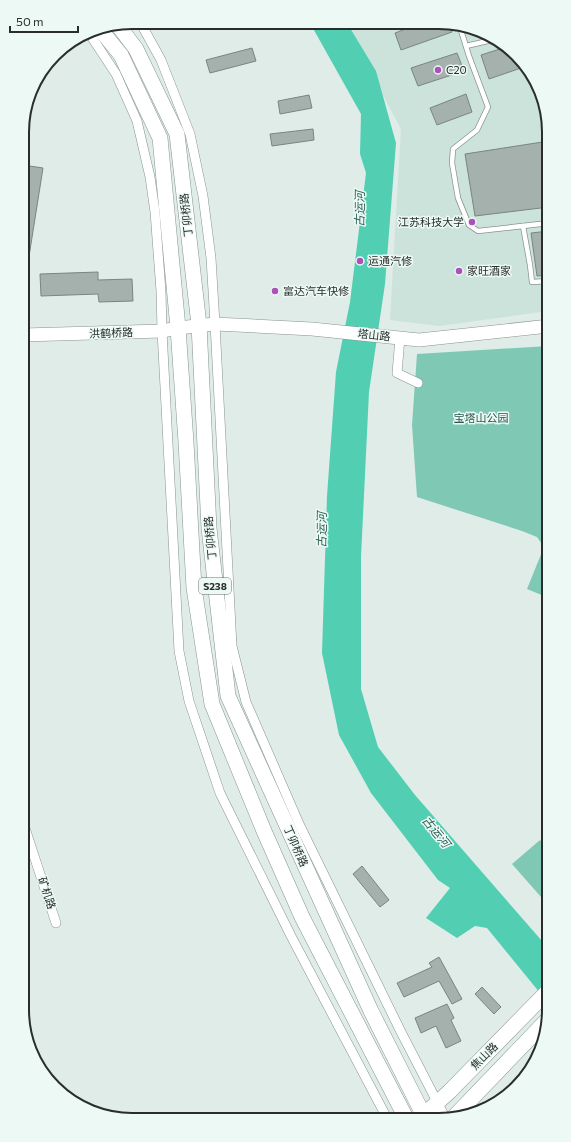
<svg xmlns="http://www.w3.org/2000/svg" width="571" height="1142" font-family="Commissioner,'Noto Sans SC',sans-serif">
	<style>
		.built { fill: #cce3dc }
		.green { fill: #7fc8b4 }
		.water { fill: #52cfb2 }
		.building { fill: #a4b1ad; stroke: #798582 }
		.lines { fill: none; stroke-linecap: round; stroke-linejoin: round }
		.lane-casing { stroke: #889491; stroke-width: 6 }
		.street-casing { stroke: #889491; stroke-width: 10 }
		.secondary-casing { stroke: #889491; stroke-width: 14 }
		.primary-casing { stroke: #889491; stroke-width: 16 }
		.lane { stroke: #fff; stroke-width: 4.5 }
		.street { stroke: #fff; stroke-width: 9 }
		.secondary { stroke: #fff; stroke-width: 13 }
		.primary { stroke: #fff; stroke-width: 15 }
		.poi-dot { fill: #ac51bc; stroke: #ecf9f5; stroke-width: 1.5 }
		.labels { text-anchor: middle; stroke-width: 3; stroke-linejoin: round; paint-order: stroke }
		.shield { fill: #ecf9f5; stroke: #646b69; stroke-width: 1 }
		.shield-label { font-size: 10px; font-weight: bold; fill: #292e2d }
		.poi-label { font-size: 11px; fill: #292e2d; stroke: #ecf9f5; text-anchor: start }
		.street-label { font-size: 11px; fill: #292e2d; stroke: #ecf9f5 }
		.park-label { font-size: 11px; fill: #26594c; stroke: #ecf9f5 }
		.water-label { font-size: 12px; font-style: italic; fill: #2d6154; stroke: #ecf9f5 }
		.rim { fill: none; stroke: #292e2d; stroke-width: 2 }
	</style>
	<rect width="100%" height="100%" fill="#dfece8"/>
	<polygon class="built" points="344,23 461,24 512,49 543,97 549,132 549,311 439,326 390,320 401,129"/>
	<g class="green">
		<polygon points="549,346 549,598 527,589 544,547 537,537 522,531 417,497 412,425 417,354"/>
		<polygon points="540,840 549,851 549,906 512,864"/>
	</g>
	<polygon class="water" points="310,23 347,23 376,71 396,143 385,284 369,392 361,557 361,689 378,747 415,795 549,949 549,1004 487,928 475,926 457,938 426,918 450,888 438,880 371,793 339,735 322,653 327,496 336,372 350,302 366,173 360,154 361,114"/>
	<g class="building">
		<polygon points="419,24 449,24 452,32 401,50 395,33"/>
		<polygon points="506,47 512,49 524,67 489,79 481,55"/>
		<polygon points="252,48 256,61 210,73 206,60"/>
		<polygon points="457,53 464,71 418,86 411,68"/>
		<polygon points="466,94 472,112 437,125 430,108"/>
		<polygon points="309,95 312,108 280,114 278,101"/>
		<polygon points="313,129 314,140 272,146 270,134"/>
		<polygon points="549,141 549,207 475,216 465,154"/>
		<polygon points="23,165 43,168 27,269 23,269"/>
		<polygon points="549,231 549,275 537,276 531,233"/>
		<polygon points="98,272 98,280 132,279 133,301 99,302 98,294 41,296 40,274"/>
		<polygon points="362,866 389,900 380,907 353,874"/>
		<polygon points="439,957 462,999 452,1004 439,981 404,997 397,983 432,967 429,963"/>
		<polygon points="482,987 501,1007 494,1014 475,994"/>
		<polygon points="447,1004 454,1018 451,1020 461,1041 446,1048 436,1026 421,1033 415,1018"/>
	</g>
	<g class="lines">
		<g class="lane-casing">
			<g id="lane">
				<polyline points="459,24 469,56 488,107 477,130 453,149 452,163 458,198 469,225 478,231 549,223"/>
				<polyline points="466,46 492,40"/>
				<polyline points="523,226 530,265 532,282 549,281"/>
			</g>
		</g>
		<g class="street-casing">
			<g id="street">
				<polyline points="140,22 161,60 190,134 203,196 211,258 215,324 232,646 246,702 300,826 401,1032 446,1119"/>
				<polyline points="87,32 91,36 116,74 137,121 150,177 155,212 161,291 162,331 179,651 189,701 220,793 291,936 388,1120"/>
				<polyline points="400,338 397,373 418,383"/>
				<polyline points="22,819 56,923"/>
			</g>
		</g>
		<g class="secondary-casing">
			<polyline id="secondary" points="23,335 162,331 178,328 215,324 312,329 419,340 549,326"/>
		</g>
		<g class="primary-casing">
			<g id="primary">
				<polyline points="118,25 136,49 177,134 199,325 209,528 228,696 371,1011 426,1120"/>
				<polyline points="99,28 121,55 160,138 178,328 186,442 194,588 212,704 264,831 302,917 407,1120"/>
				<polyline points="453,1118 548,1019"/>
				<polyline points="418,1120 449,1092 549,990"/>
			</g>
		</g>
		<use href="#lane" class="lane"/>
		<use href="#street" class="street"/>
		<use href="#secondary" class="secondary"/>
		<use href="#primary" class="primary"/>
	</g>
	<g class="poi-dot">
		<circle cx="438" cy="70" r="4"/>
		<circle cx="472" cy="222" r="4"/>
		<circle cx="360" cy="261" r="4"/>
		<circle cx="459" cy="271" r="4"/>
		<circle cx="275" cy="291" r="4"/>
	</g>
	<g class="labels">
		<rect class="shield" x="199" y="578" width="32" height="16" rx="3"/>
		<g class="shield-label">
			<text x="215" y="590">S238</text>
		</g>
		<g class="poi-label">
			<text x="446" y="74">C20</text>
			<text x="464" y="226" text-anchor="end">江苏科技大学</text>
			<text x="368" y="265">运通汽修</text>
			<text x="467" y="275">家旺酒家</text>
			<text x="283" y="295">富达汽车快修</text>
		</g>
		<g class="street-label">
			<text transform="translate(186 215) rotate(-96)" y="4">丁卯桥路</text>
			<text transform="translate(111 333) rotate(-2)" y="4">洪鹤桥路</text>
			<text transform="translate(374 335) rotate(6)" y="4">塔山路</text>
			<text transform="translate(210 538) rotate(-95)" y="4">丁卯桥路</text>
			<text transform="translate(296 846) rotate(66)" y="4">丁卯桥路</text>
			<text transform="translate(47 893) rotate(72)" y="4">矿机路</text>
			<text transform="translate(484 1056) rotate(-45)" y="4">焦山路</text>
		</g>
		<g class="park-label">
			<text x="481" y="422">宝塔山公园</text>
		</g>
		<g class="water-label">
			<text transform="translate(360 209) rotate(-89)" y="4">古运河</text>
			<text transform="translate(322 530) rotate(-89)" y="4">古运河</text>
			<text transform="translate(436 832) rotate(51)" y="4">古运河</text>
		</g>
	</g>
	<path d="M0 0H571V1142H0ZM132 29H439A103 103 0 0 1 542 132V1010A103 103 0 0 1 439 1113H132A103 103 0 0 1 29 1010V132A103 103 0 0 1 132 29Z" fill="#ecf9f5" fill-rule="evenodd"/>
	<path class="rim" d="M132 29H439A103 103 0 0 1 542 132V1010A103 103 0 0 1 439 1113H132A103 103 0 0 1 29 1010V132A103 103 0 0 1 132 29Z"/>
	<path d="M10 26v6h68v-6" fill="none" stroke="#292e2d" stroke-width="2"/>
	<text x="16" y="26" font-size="12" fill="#292e2d" stroke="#ecf9f5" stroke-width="3" paint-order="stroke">50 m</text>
</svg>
